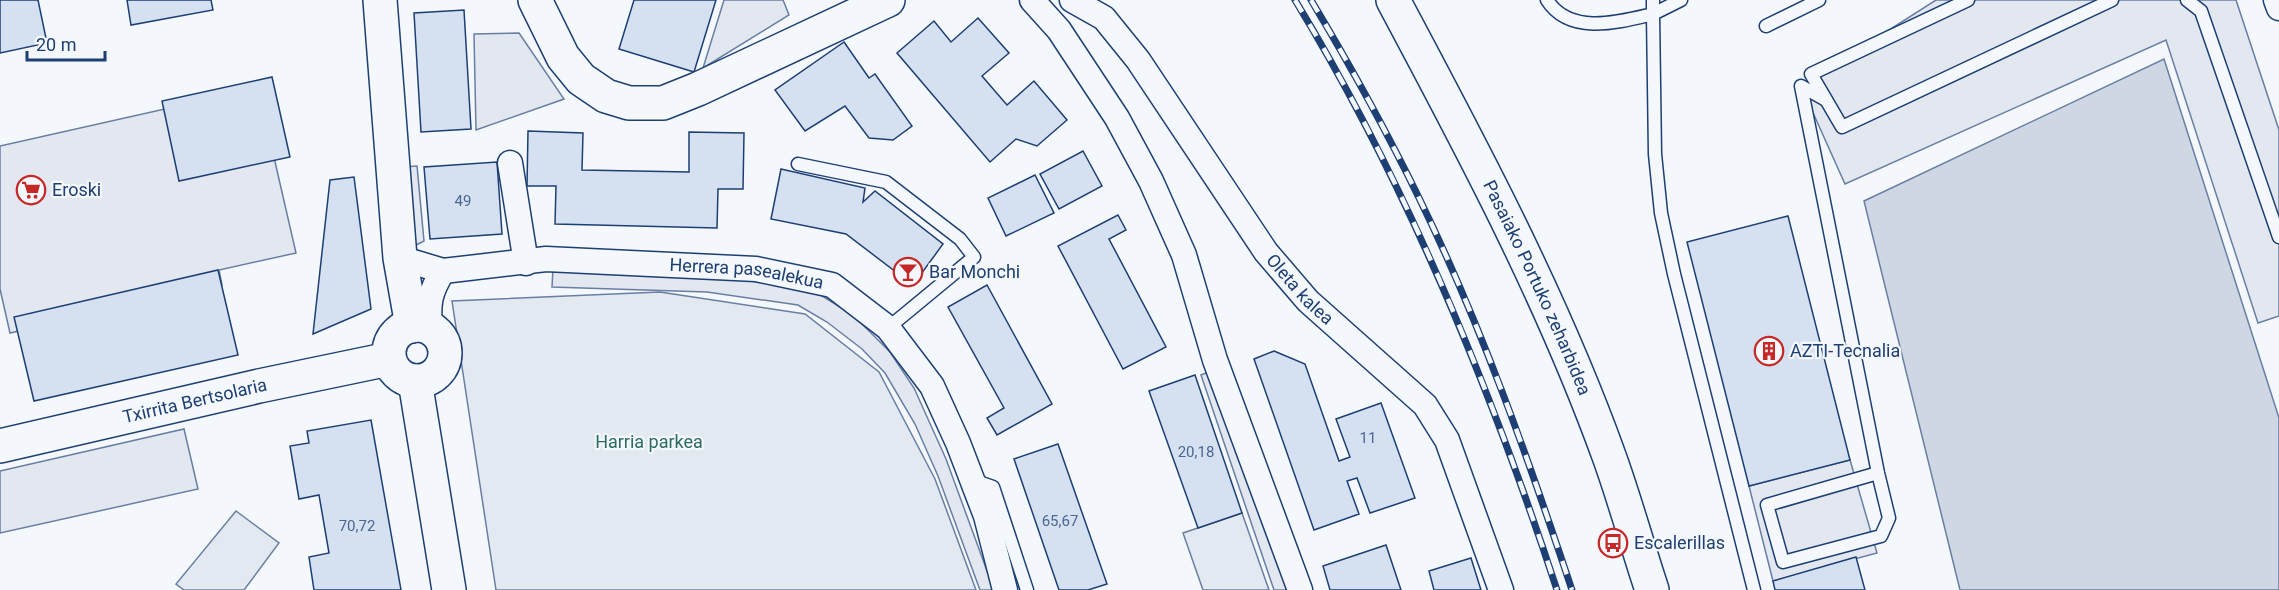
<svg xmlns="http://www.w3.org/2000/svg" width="2279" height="590" font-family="Roboto,sans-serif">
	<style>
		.green { fill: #e3e9f0; stroke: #687fa3; stroke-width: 1.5 }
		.parking { fill: #e3e8f0; stroke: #687fa3; stroke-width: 1.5 }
		.water { fill: #cfd7e4; stroke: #687fa3; stroke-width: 1.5 }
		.building { fill: #d5e0f0; stroke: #1d3f73; stroke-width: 1.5 }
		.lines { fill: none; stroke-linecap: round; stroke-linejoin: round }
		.lane-casing { stroke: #1d3f73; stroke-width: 15 }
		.street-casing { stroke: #1d3f73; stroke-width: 27 }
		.secondary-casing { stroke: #1d3f73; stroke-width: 36 }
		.lane { stroke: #f4f7fb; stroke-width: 12 }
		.street { stroke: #f4f7fb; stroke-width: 24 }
		.secondary { stroke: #f4f7fb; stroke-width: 33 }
		.rail-casing { stroke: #1d3f73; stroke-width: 7 }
		.rail { stroke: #f4f7fb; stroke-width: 4.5; stroke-dasharray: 14; stroke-linecap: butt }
		.labels { text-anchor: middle; stroke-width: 4.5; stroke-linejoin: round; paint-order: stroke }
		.number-label { font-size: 15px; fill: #4b6792 }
		.poi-label { font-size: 18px; fill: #1d3f73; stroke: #f4f7fb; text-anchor: start }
		.street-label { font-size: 18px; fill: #1d3f73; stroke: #f4f7fb }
		.park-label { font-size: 18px; fill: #2c6c60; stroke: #f4f7fb }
	</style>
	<rect width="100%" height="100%" fill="#f4f7fb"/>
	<g class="green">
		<polygon points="660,292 805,314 879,372 935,479 976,590 496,590 452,301"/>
		<polygon points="236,511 279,543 244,590 184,590 176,584"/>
		<polygon points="1242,513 1269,590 1203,590 1183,533"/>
	</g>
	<g class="parking">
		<polygon points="724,0 783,0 789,15 703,68"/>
		<polygon points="1936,0 2236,0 2279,130 2279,316 2258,323 2166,40 1845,184 1801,86"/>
		<polygon points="519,33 564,99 476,130 474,34"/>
		<polygon points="258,88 296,253 219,270 222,285 10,333 0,289 0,146"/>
		<polygon points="417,166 424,241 412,247 404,167"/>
		<polygon points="553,268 710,276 773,284 819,294 853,315 890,352 914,388 946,459 994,590 980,590 938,476 915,424 885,373 862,349 827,322 798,305 707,292 552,287"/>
		<polygon points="1214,370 1293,590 1274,590 1201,375"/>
		<polygon points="184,429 198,489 0,533 0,471"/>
		<polygon points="1850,460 1877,553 1773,581 1749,486"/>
	</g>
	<polygon class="water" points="2164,59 2279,418 2279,590 1960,590 1864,201"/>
	<g class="building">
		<polygon points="0,0 38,0 47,43 0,53"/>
		<polygon points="127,0 211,0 213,10 131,25"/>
		<polygon points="634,0 716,0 694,72 619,49"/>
		<polygon points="464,10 471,129 421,132 414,13"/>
		<polygon points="978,18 1009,53 982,76 1007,105 1034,81 1067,120 1037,146 1016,139 990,162 897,53 934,21 951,42"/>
		<polygon points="844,42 869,78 875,74 912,126 893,140 869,138 845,106 805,131 775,90"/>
		<polygon points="272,77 290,157 179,181 162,101"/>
		<polygon points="528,131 583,133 582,170 689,172 689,132 744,133 743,189 718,189 717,228 555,224 556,186 527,186"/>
		<polygon points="1083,151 1102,186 1059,209 1040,174"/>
		<polygon points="497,162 502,234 430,239 424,167"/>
		<polygon points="781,169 865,188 863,202 875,191 943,244 913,285 846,234 771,219"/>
		<polygon points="1035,175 1054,213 1006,236 988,198"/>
		<polygon points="354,177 371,309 313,334 330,180"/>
		<polygon points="1118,215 1126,230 1109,239 1166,347 1123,369 1058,246"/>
		<polygon points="1788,216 1850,460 1749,486 1687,242"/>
		<polygon points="218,270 238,355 34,401 14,317"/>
		<polygon points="987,285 1052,404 997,435 987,418 1004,408 948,307"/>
		<polygon points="1274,351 1305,364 1339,461 1350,457 1336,419 1381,403 1415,498 1370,513 1357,478 1347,481 1359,514 1314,530 1254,359"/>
		<polygon points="1195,375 1242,513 1198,528 1149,391"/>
		<polygon points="371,420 401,590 314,590 309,557 329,553 319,495 299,499 290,446 309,443 307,431"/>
		<polygon points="1058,444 1107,584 1088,590 1059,590 1014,459"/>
		<polygon points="1386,545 1401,590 1330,590 1323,566"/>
		<polygon points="1856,557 1865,590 1775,590 1773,581"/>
		<polygon points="1471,558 1481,590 1434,590 1429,571"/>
	</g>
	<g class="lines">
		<g class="lane-casing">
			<g id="lane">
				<path d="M1547,0C1570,36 1619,22 1653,14V0"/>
				<polyline points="1681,0 1653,14 1655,154 1661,213 1674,274 1754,590"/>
				<polyline points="1968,0 1811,74 1842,127 2112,0"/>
				<polyline points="2187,0 2201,11 2279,237"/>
				<polyline points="1766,26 1819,0"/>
				<polyline points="1826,100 1801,86 1878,473 1889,518 1881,536 1783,562 1767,505 1878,473"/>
				<polyline points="798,164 886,182 960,239 974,257 888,328"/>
				<polyline points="973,480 993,487 1027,590"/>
			</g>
		</g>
		<g class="street-casing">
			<g id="street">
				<polyline points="1032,0 1059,30 1117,118 1151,181 1184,255 1215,360 1300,590"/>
				<path id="s1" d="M1072,0L1104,18L1138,60L1266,252L1308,301L1425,405L1447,440L1501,590"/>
				<polyline points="2276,0 2279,8"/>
				<polyline points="510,163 526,263"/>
				<path id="s2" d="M400,258L443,271L546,259L756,269L832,285L888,328L932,386L958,443L986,516L1005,590"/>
				<path d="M430,329C428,304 429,293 443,271"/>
			</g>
		</g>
		<g class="secondary-casing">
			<g id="secondary">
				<polyline points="380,0 400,258 412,326"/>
				<polyline points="535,0 563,57 581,79 606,96 629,103 663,103 698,89 888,0"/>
				<path id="s3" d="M1393,0C1472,148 1552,298 1609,456C1625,500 1637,545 1652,590"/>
				<circle cx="417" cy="353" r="28"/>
				<polyline points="415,381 449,590"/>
				<path id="s4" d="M0,446L259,386L389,359"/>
			</g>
		</g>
		<use href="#lane" class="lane"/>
		<use href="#street" class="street"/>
		<use href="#secondary" class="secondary"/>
		<g class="rail-casing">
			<g id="rail">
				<path d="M1295,0C1407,184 1490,386 1557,590"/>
				<path d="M1311,0C1350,65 1387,132 1420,200C1481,325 1528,458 1572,590"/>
			</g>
		</g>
		<use href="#rail" class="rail"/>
	</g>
	<defs>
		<g id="supermarket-ring" transform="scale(1.5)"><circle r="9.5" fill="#f4f7fb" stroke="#c62828" stroke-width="1.5"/><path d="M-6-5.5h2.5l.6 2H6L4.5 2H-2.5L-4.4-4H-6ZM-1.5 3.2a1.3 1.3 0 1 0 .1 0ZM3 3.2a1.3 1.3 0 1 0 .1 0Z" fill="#c62828"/></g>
		<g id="bar-ring" transform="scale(1.5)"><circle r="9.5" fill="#f4f7fb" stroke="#c62828" stroke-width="1.5"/><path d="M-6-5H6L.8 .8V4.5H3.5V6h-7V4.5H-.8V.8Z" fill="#c62828"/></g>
		<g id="building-ring" transform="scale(1.5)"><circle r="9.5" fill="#f4f7fb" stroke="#c62828" stroke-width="1.5"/><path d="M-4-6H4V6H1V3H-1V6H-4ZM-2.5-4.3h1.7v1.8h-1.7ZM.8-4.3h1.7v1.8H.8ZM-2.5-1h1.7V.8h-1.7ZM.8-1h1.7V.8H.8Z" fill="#c62828"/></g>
		<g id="bus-ring" transform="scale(1.5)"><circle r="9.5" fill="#f4f7fb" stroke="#c62828" stroke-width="1.5"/><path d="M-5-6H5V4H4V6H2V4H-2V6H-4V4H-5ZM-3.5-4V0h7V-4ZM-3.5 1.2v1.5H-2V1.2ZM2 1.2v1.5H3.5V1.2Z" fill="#c62828"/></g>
	</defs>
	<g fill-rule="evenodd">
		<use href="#supermarket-ring" x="31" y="190"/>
		<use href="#bar-ring" x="908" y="272"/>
		<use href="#building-ring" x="1769" y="351"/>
		<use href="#bus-ring" x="1613" y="543"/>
	</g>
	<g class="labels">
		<g class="number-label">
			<text x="463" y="206">49</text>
			<text x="1368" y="443">11</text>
			<text x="1196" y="457">20,18</text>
			<text x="1060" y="526">65,67</text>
			<text x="357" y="531">70,72</text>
		</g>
		<g class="poi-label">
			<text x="52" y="196">Eroski</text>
			<text x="929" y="278">Bar Monchi</text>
			<text x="1790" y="357">AZTI-Tecnalia</text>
			<text x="1634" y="549">Escalerillas</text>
		</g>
		<g class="street-label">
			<text dy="6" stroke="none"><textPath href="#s2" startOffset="350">Herrera pasealekua</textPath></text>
			<text dy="6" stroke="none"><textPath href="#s1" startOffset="372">Oleta kalea</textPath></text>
			<text dy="6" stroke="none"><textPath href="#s3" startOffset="322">Pasaiako Portuko zeharbidea</textPath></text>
			<text dy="6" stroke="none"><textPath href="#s4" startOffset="200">Txirrita Bertsolaria</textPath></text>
		</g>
		<g class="park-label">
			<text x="649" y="448">Harria parkea</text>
		</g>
	</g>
	<path d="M27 51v9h78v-9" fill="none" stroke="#1d3f73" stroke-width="3"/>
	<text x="36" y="51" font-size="18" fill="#1d3f73" stroke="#f4f7fb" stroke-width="4.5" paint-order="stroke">20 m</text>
</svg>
